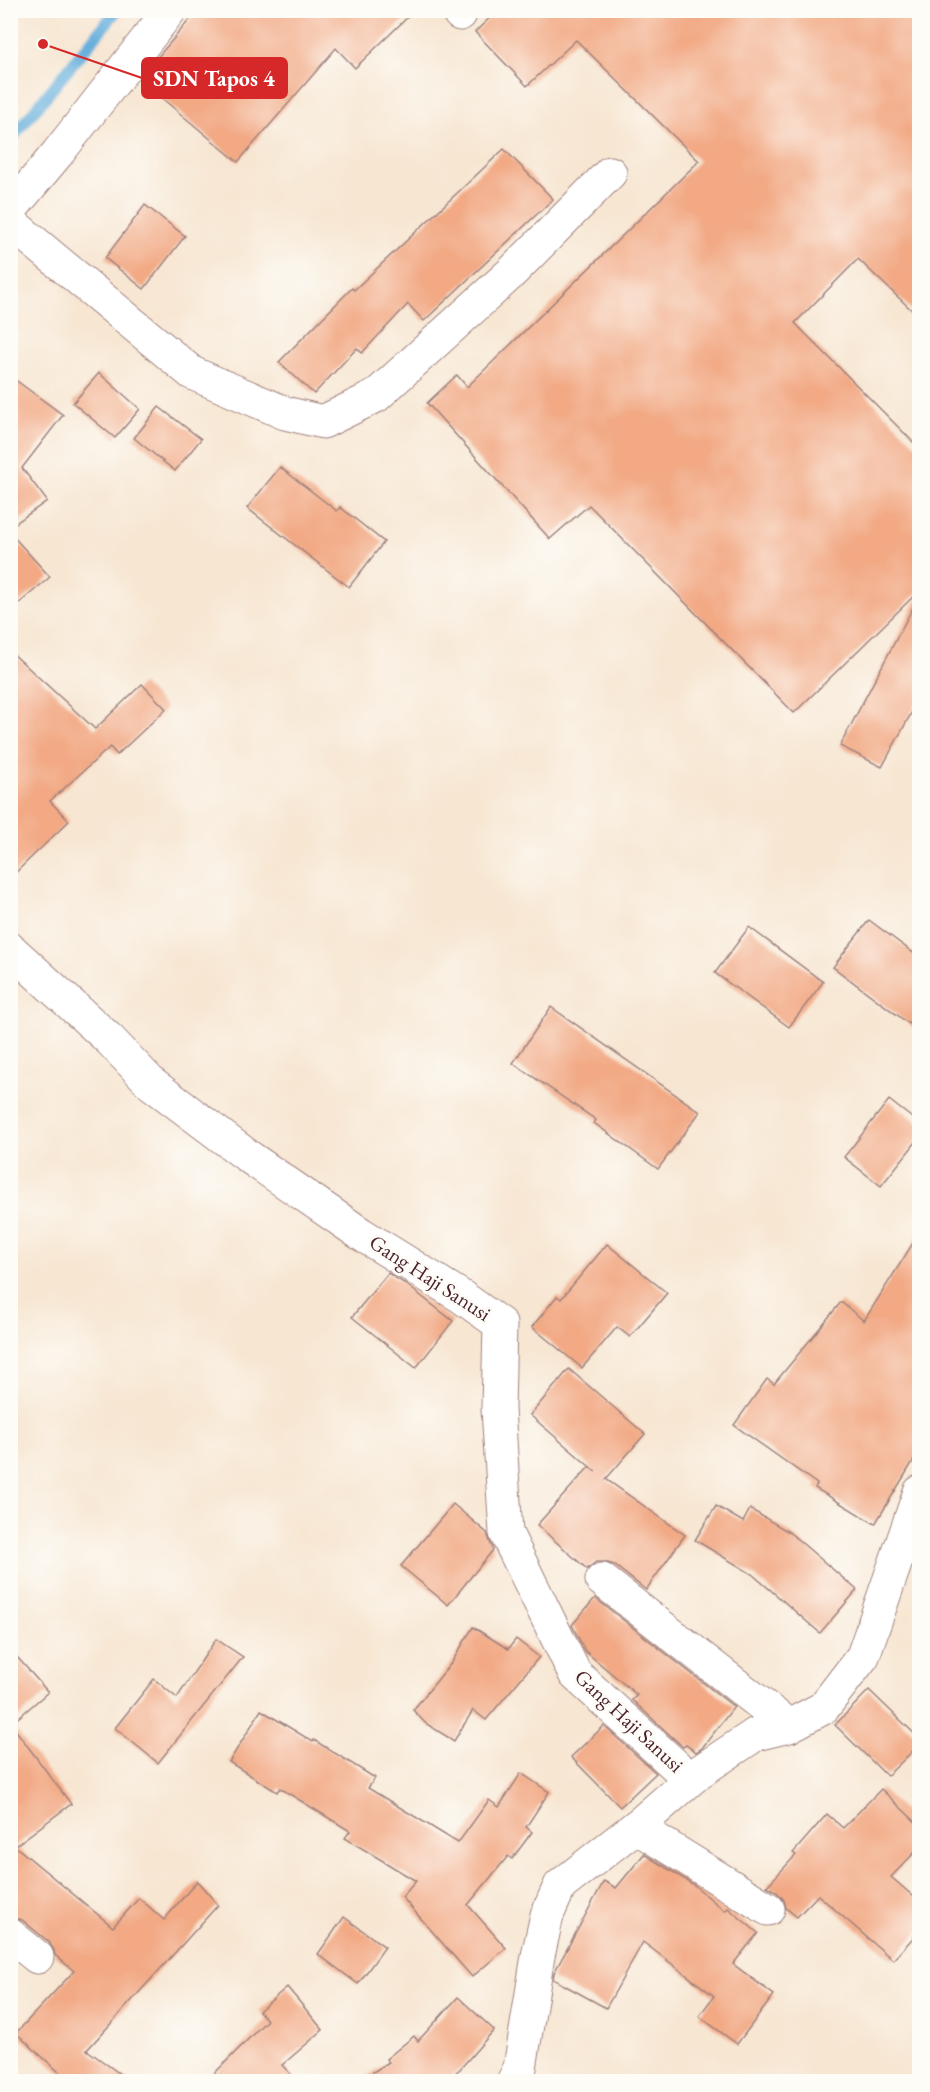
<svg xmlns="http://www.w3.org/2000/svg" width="930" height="2092" font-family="'EB Garamond',serif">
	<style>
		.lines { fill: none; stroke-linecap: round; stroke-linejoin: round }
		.stream { stroke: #63aedb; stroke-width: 12 }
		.building { fill: #f2a984 }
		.minor-casing { stroke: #a0827e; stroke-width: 35 }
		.major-casing { stroke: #a0827e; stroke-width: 35 }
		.minor { stroke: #fff; stroke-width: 33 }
		.major { stroke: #fff; stroke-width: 33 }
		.labels { text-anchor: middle; stroke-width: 6; stroke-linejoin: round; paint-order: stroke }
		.street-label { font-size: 21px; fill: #4a1f2b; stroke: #fdfcf7 }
		.leader { fill: none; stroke: #d62828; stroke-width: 2 }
		.callout-dot { fill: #d62828; stroke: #fdfcf7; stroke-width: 2 }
		.callout { fill: #d62828; stroke: #d62828; stroke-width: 2 }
		.callout-label { font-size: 22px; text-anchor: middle; font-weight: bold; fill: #fff }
	</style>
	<rect width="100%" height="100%" fill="#fdfcf7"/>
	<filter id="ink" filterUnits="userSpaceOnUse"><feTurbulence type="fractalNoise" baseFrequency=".0167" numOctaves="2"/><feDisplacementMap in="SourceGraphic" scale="12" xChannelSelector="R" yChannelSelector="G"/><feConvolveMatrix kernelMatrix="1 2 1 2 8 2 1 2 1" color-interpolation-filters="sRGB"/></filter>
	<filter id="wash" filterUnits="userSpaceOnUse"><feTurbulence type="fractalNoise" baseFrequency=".008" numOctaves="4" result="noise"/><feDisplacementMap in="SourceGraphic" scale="24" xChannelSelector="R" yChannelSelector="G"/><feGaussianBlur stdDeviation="1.35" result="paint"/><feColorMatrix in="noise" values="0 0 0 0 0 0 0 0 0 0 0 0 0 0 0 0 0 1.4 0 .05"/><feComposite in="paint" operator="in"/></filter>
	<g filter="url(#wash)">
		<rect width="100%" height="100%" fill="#f7e6d2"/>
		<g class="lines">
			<polyline class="stream" points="10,140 117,10"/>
		</g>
		<g id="blocks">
			<g class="building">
				<polygon points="198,10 415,10 355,68 336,48 238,162 139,79"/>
				<polygon points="498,10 920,10 920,318 858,259 795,323 920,449 920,590 794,713 589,505 550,539 427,403 457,375 467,387 699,161 576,40 527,86 475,32"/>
				<polygon points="504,149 553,199 424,321 408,304 362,353 357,348 314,394 279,362 352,288 354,290"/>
				<polygon points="145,205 185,236 144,289 105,258"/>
				<polygon points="99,373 140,409 115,438 73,403"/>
				<polygon points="10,376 63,415 22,468 47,501 10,527"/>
				<polygon points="159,407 201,439 175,471 134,438"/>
				<polygon points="280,467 337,511 340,507 384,542 349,587 247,508"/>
				<polygon points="10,533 50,577 10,611"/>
				<polygon points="920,594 920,697 882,767 840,746"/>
				<polygon points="10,651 95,729 142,684 166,709 117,755 110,747 50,801 69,821 10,878"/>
				<polygon points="869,920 920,958 920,1032 833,967"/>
				<polygon points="749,927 823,982 789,1027 715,973"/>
				<polygon points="551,1007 700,1112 658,1169 594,1123 596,1120 513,1063"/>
				<polygon points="889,1100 920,1124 920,1137 881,1186 844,1157"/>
				<polygon points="920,1232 920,1450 875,1524 815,1488 817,1484 734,1425 767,1379 774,1384 841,1302 864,1321"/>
				<polygon points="607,1244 667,1293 630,1337 617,1327 582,1368 532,1327 557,1296 561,1299"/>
				<polygon points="388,1273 407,1285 453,1321 416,1368 352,1317"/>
				<polygon points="569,1369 645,1434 606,1479 685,1535 646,1590 614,1565 605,1562 596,1562 587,1569 537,1525 589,1467 596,1472 530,1415"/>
				<polygon points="453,1504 487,1533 493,1550 448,1605 401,1566"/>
				<polygon points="716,1506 743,1522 750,1509 789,1532 857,1590 820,1633 752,1574 695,1540"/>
				<polygon points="595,1598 734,1707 702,1748 696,1752 686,1745 683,1747 632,1700 637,1695 585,1651 572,1625"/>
				<polygon points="473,1627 508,1649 516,1639 539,1657 486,1720 473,1710 454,1741 425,1723 413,1710 452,1662"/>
				<polygon points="216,1639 243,1657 158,1763 115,1728 154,1679 177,1698"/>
				<polygon points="10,1649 48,1692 11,1724 71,1804 15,1846 113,1927 139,1898 164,1920 197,1881 218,1905 87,2050 131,2082 70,2082 16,2033 74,1971 55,1955 54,1950 49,1942 22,1920 10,1917"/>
				<polygon points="869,1690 920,1739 920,1744 887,1776 835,1725"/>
				<polygon points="261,1710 313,1742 314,1740 375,1778 368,1788 458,1843 489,1800 499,1807 521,1773 549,1792 526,1827 532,1832 512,1859 508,1856 468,1905 506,1948 472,1977 402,1897 416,1881 345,1838 350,1831 280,1788 277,1792 229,1762"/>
				<polygon points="604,1726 656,1773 620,1807 571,1757"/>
				<polygon points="881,1789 920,1826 920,1847 891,1877 920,1902 920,1930 893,1960 818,1895 797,1917 786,1908 784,1900 778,1893 767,1886 796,1855 793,1853 827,1814 843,1828"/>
				<polygon points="644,1854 694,1885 725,1911 728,1908 758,1933 733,1964 774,1995 737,2044 699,2016 714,1996 643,1942 606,2008 553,1979 554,1973 604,1881 616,1888"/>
				<polygon points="344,1917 385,1947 358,1984 318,1954"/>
				<polygon points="287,1987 323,2030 282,2065 298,2082 206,2082 267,2020 259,2011"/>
				<polygon points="458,1997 494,2030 460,2069 444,2082 357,2082 389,2062 386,2059 414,2036 418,2041"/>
			</g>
		</g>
	</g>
	<g filter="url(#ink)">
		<use href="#blocks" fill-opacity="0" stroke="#a0827e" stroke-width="1.5"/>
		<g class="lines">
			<g class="minor-casing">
				<g id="minor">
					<polyline points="457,10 460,14"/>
					<polyline points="10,222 192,373 285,413 323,422 376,396 510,274 610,173"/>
					<polyline points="10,949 110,1040 152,1084 249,1157 361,1234 462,1297 500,1324 498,1409 506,1533 575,1674 690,1779"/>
					<polyline points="602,1580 789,1726"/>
					<polyline points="636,1827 768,1909"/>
					<polyline points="10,1935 37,1957"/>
					<polyline points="513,2082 520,2068 538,1956 547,1915 560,1886 643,1821 699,1772 756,1734 789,1726 823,1708 863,1656 920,1492"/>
				</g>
			</g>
			<g class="major-casing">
				<polyline id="major" points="10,210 57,154 170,10"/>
			</g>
			<use href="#minor" class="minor"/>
			<use href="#major" class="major"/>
		</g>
	</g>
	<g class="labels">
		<g class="street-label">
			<text transform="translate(430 1278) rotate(33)" y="7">Gang Haji Sanusi</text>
			<text transform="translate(629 1721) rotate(43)" y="7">Gang Haji Sanusi</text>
		</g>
	</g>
	<path class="leader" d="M43 44L142 78"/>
	<circle class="callout-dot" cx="43" cy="44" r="6"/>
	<rect class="callout" x="142" y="58" width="145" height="40" rx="6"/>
	<g class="callout-label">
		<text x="214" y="86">SDN Tapos 4</text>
	</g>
	<rect width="930" height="2092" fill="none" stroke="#fdfcf7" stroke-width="36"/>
</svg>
